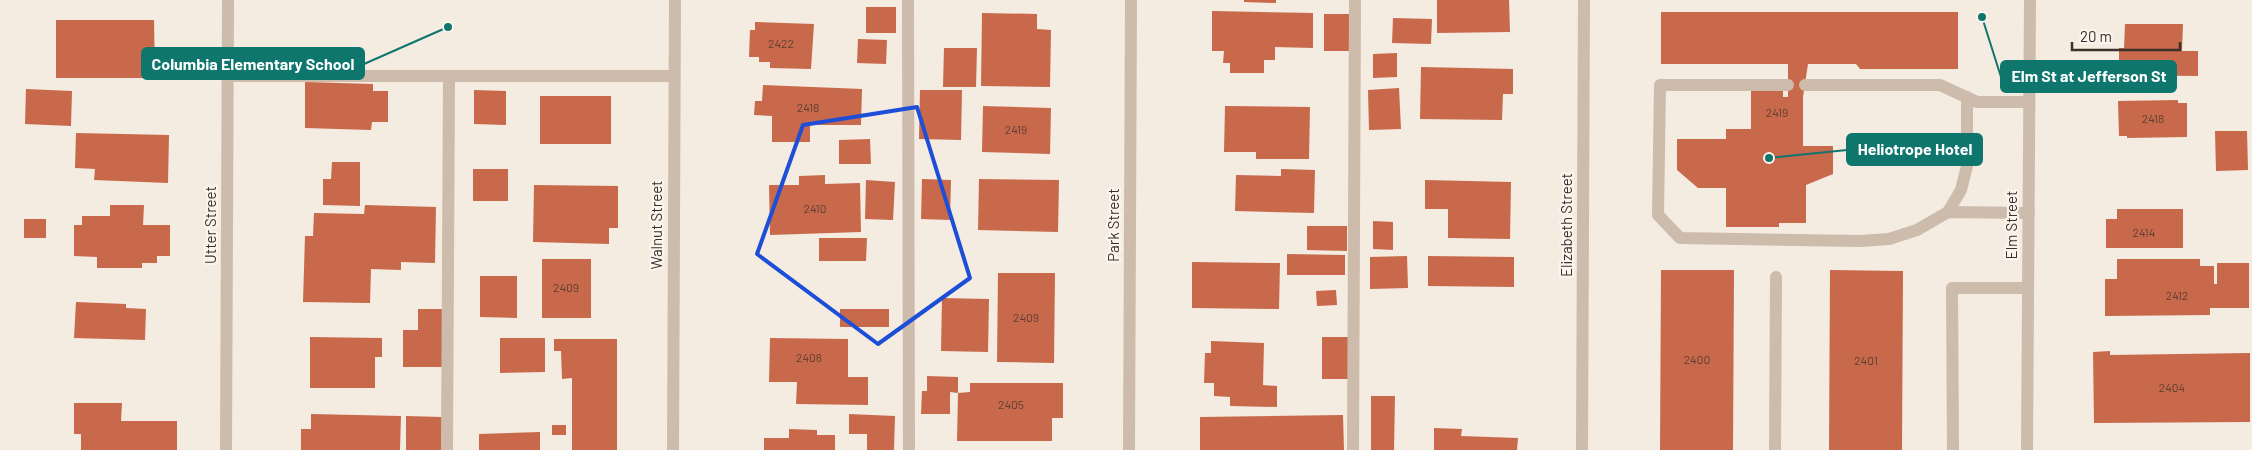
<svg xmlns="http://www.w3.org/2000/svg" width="2252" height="450" font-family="Barlow,sans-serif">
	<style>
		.building { fill: #c8694b }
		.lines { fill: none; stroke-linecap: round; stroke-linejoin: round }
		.minor { stroke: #cdbbac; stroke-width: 12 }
		.marked { fill: none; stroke: #1d4ed8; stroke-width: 4; stroke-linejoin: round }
		.labels { text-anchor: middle; stroke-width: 4.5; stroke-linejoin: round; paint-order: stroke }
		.number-label { font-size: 12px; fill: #5e3e33 }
		.street-label { font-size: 15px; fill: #3b302b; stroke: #fbf5ee }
		.leader { fill: none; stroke: #0f766e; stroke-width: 2 }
		.callout-dot { fill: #0f766e; stroke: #fbf5ee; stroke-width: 2 }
		.callout { fill: #0f766e; stroke: #0f766e; stroke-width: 2 }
		.callout-label { font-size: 16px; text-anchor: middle; font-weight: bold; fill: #fff }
	</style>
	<rect width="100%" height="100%" fill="#f4ebe1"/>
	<g class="building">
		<polygon points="1244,0 1276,0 1276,3 1244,2"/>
		<polygon points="1437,0 1509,0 1510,32 1437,33"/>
		<rect x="866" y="7" width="30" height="26"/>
		<polygon points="1212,11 1313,13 1313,48 1275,47 1275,60 1264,60 1264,73 1230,73 1230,63 1223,63 1224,51 1212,51"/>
		<polygon points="1661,12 1958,12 1958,69 1860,69 1856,64 1808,64 1803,97 1803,146 1833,146 1833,174 1806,185 1806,223 1779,223 1779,227 1726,227 1726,188 1698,188 1677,170 1677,139 1726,139 1726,129 1751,129 1751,90 1783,90 1783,97 1788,97 1788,64 1661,64"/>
		<polygon points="982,13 1037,14 1037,29 1051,30 1050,87 981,86"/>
		<rect x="1324" y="14" width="27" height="37"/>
		<polygon points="1393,18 1432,19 1431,44 1392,43"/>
		<polygon points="56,20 154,20 155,78 56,78"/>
		<polygon points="755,22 814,24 811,69 770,68 770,62 759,62 759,57 749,57 750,30 755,30"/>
		<polygon points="2125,24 2183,24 2182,51 2198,51 2198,76 2119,75 2119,48 2124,48"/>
		<polygon points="858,39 887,40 886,64 857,63"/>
		<polygon points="944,48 977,48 976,87 943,87"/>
		<polygon points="1397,53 1397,77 1373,78 1373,54"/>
		<polygon points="1421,67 1513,69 1513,94 1503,94 1502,120 1420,119"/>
		<polygon points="305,82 373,84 373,91 388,91 388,122 372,122 371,130 305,128"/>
		<polygon points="763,85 862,89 861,125 810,125 810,142 772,142 772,116 754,115 755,101 762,101"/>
		<polygon points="1399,88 1401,129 1369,130 1368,90"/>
		<polygon points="26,89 72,91 71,126 25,124"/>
		<polygon points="474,90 506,91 506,125 474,124"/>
		<polygon points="920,90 962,90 961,140 919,139"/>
		<rect x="540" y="96" width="71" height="48"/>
		<polygon points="2178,100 2178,103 2187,103 2187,137 2127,138 2127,136 2119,136 2118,101"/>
		<polygon points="983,106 1051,108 1050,154 982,152"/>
		<polygon points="1225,106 1310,107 1309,159 1256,159 1256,152 1224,152"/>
		<polygon points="2215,131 2247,131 2248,170 2216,171"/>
		<polygon points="76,133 169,135 168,183 94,180 95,169 75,168"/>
		<polygon points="870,139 871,164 839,164 839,140"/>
		<polygon points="332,162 360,162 360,206 323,205 323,179 331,179"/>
		<rect x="473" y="169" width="35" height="32"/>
		<polygon points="1281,169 1315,170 1314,213 1235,211 1236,175 1281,176"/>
		<polygon points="825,175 825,184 860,183 861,232 770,235 769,185 799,185 799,176"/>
		<polygon points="922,179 951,180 950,220 921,219"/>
		<polygon points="979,179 1059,180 1058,232 978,230"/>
		<polygon points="866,180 895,182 893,220 865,219"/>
		<polygon points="1425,180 1511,182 1510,239 1448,238 1448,209 1425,209"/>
		<polygon points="534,185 618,186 618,228 609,228 609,244 533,242"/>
		<polygon points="110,205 144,205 143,225 170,225 170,256 157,256 157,263 142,263 142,268 97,268 97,257 74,256 74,225 82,225 82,216 110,216"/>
		<polygon points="365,205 436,207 435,263 401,262 401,270 371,269 370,303 303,302 305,236 313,236 314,213 364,214"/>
		<polygon points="2117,209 2183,209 2183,248 2106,248 2106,219 2117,219"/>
		<rect x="24" y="219" width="22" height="19"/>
		<polygon points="1373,221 1393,222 1393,250 1373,249"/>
		<polygon points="1307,226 1347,226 1347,251 1307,250"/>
		<polygon points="819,238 867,238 866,261 819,261"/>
		<polygon points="1287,254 1345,255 1345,275 1287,275"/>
		<polygon points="1407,256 1408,288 1370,289 1370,257"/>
		<polygon points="1428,256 1514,257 1514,287 1428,286"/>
		<rect x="542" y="259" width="49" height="59"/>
		<polygon points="2117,259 2200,259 2200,266 2214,266 2214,284 2217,284 2217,263 2249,263 2249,308 2210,308 2210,315 2105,316 2105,279 2117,279"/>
		<polygon points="1192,262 1280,263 1279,309 1192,308"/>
		<polygon points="1661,270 1734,270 1733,450 1660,450"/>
		<polygon points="1830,270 1903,271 1902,450 1829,450"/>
		<polygon points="998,273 1055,273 1054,363 997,362"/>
		<polygon points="480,276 517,276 517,318 480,317"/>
		<polygon points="1336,290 1337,305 1317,306 1316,291"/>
		<polygon points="942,298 989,299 988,352 941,351"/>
		<polygon points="76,302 126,304 126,308 146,309 145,340 74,338"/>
		<polygon points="418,309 443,309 443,367 403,367 403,330 418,330"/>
		<rect x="840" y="309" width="49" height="18"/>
		<polygon points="310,337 382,338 382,357 375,357 375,388 310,388"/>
		<rect x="1322" y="337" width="26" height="42"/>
		<polygon points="500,338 545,338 545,372 500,373"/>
		<polygon points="770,338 848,339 848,377 868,377 868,405 796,404 797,382 769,382"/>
		<polygon points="554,339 617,339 617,450 572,450 572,378 562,379 561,351 554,351"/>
		<polygon points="1211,341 1264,343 1263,385 1277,386 1277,407 1230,406 1230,397 1214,396 1214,383 1204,383 1205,353 1211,353"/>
		<polygon points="2110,351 2110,355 2250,353 2250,422 2094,423 2093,352"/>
		<polygon points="927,376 958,377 958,393 950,392 950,414 921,414 922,391 927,391"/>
		<polygon points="970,383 1063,383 1063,418 1052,418 1052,441 957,441 958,393 970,392"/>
		<polygon points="1371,396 1395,396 1394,450 1371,450"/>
		<polygon points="74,403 122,403 121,421 177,421 177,450 81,450 81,434 74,434"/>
		<polygon points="311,414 401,416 400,450 301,450 301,429 311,429"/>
		<polygon points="849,414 895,416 894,450 867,450 867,434 849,434"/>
		<polygon points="1343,415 1344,450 1200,450 1200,417"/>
		<polygon points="406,416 442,417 441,450 406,450"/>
		<rect x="552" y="425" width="14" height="10"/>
		<polygon points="1434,428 1462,429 1461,436 1518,438 1517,450 1434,450"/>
		<polygon points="789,429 817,430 817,435 835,435 835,450 764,450 764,438 789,438"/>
		<polygon points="540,432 540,450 479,450 479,434"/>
	</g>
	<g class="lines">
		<g class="minor">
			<polyline points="908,0 909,450"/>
			<polyline points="228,76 674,76"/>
			<polyline points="1788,85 1660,85 1658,215 1680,238 1860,241 1889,239 1917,230 1948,212 2029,213"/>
			<polyline points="1805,85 1940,85 1977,102 2029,102"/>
			<polyline points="1948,212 1961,190 1967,166 1967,97"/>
			<polyline points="226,450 228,0"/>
			<polyline points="447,450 449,78"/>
			<polyline points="673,450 675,0"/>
			<polyline points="1129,450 1131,0"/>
			<polyline points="1353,450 1355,0"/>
			<polyline points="1582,450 1584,0"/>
			<polyline points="1775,450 1776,277"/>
			<polyline points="1953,450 1952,288 2028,288"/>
			<polyline points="2027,450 2030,0"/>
		</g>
	</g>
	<path class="marked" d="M917,107L970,278L878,344L757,254L803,125Z"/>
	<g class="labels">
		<g class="number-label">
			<text x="781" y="48">2422</text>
			<text x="808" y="112">2418</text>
			<text x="1777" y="117">2419</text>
			<text x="2153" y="123">2418</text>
			<text x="1016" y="134">2419</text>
			<text x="815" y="213">2410</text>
			<text x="2144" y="237">2414</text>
			<text x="566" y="292">2409</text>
			<text x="2177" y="300">2412</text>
			<text x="1026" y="322">2409</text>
			<text x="809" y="362">2408</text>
			<text x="1697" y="364">2400</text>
			<text x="1866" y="365">2401</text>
			<text x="2172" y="392">2404</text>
			<text x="1011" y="409">2405</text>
		</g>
		<g class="street-label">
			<text transform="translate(211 225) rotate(-90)" y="5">Utter Street</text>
			<text transform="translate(657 225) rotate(-90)" y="5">Walnut Street</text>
			<text transform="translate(1114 225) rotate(-90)" y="5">Park Street</text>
			<text transform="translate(1567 225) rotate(-90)" y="5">Elizabeth Street</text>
			<text transform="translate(2012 225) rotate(-90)" y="5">Elm Street</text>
		</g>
	</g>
	<path class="leader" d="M448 27L364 64M1982 17L2001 77M1769 158L1847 150"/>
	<g class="callout-dot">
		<circle cx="448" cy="27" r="5"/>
		<circle cx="1982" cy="17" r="5"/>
		<circle cx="1769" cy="158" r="5"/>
	</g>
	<g class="callout">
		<rect x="142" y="48" width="222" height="31" rx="5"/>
		<rect x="2001" y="61" width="175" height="31" rx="5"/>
		<rect x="1847" y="134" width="135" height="31" rx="5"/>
	</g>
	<g class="callout-label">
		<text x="253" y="70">Columbia Elementary School</text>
		<text x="2089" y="82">Elm St at Jefferson St</text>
		<text x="1915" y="155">Heliotrope Hotel</text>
	</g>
	<path d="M2072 42v8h108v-8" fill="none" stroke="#3b302b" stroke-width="2.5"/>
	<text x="2080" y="42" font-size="15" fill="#3b302b" stroke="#fbf5ee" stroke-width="4" paint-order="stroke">20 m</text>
</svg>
